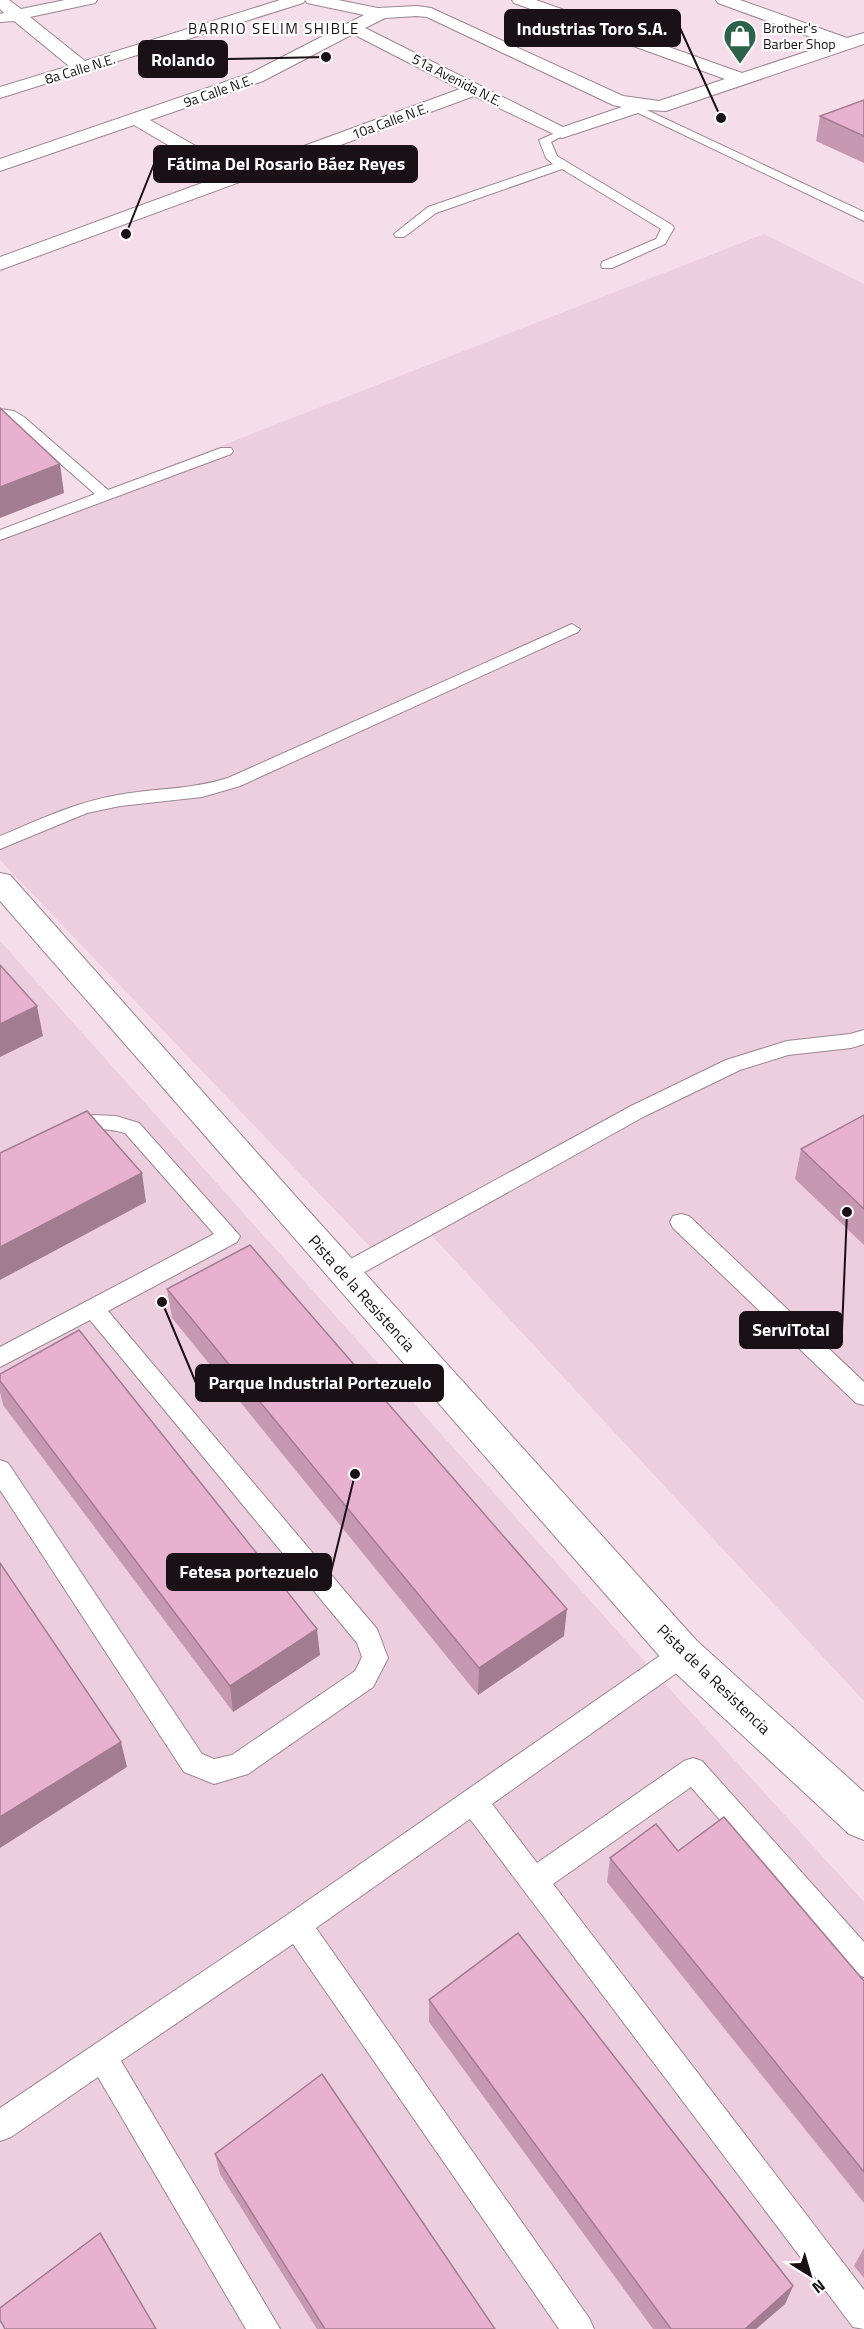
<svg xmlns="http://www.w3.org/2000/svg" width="864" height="2329" font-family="'Titillium Web',sans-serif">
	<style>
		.built { fill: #edcedf }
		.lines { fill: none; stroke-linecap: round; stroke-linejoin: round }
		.lane-casing { stroke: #9b8692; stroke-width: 2 }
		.street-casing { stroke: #9b8692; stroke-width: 2 }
		.lane { fill: #fff; fill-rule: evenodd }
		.street { fill: #fff; fill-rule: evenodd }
		.wall { fill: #c798b2 }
		.shaded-wall { fill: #a27c91 }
		.building { fill: #e7b1cf; stroke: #a27c91; stroke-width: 1.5 }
		.labels { text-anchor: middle; stroke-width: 4.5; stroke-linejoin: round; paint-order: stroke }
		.far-poi-label { font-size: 14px; fill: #191115; stroke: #fff; text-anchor: start }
		.far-street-label { font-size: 14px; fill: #191115; stroke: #fff }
		.far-neighbourhood-label { font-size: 15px; letter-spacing: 1.5px; fill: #191115; stroke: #fff }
		.street-label { font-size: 16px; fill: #191115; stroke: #fff }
		.leader { fill: none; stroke: #191115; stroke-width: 2 }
		.callout-dot { fill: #191115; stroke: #fff; stroke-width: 2 }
		.callout { fill: #191115; stroke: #191115; stroke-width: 2 }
		.callout-label { font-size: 18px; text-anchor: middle; font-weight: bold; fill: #fff }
	</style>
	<rect width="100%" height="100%" fill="#f5ddea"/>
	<g class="built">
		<polygon points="764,234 864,284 864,1701 423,1226 378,1255 0,860 0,532"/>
		<polygon points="0,941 646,1663 864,1902 864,2329 0,2329"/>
	</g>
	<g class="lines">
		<g class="lane-casing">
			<g id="lane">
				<polygon points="636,105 864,212 864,221 632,110 630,108"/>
				<polygon points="562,130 568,133 551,142 557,156 672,225 674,228 665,244 612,268 602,268 601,265 602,262 656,239 661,229 562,169 436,213 404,237 396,237 394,234 428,207 553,164 546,158 539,140"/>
				<polygon points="0,409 14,411 24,417 108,490 221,448 231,448 233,451 231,454 0,540 0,530 95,494 14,423 0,417"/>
				<path d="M572,624L580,629L578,632L240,786L202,797L120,806L87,813L0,849V836C39,820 76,802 118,795C157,788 189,790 228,778Z"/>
				<polygon points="864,1030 864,1044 851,1048 788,1055 740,1070 645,1116 352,1279 344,1282 336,1279 333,1273 336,1267 631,1106 726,1060 787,1041 850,1034"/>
				<path d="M93,1115L116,1116L139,1123L240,1236L237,1242L108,1311L377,1629L388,1658L373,1687L248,1774L214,1784L184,1772L0,1490V1460L8,1463L202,1754L214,1759L232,1755L355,1671L362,1657L357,1643L90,1320L0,1367V1347L214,1234L125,1133C114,1130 102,1128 91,1130C80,1133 74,1139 63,1135L60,1130L63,1125Z"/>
				<polygon points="681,1214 689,1216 864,1382 864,1405 856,1403 673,1228 670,1222 673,1216"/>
				<polygon points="683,1643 692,1646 696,1654 692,1662 492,1804 537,1863 684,1761 693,1758 702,1761 864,1942 864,1977 854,1973 691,1787 553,1884 864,2290 864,2329 853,2327 470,1819 316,1928 589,2318 594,2329 559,2329 293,1944 121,2061 280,2329 246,2329 98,2077 11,2137 0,2141 0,2108 287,1915 674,1646"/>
			</g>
		</g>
		<g class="street-casing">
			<g id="street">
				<path d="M0,0H9L21,9L65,0H97L95,3L30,17L85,61L280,0H338L378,8L417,6L431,8L623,96L659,101L725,79L514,3L512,0H536L742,73L830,44L718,3L716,0H740L847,38L864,33V44L666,111L647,110L562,138L474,96L0,270V257L221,176L134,125L0,171V159L251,73L364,15L307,3L305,0L303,3L0,98V87L69,66L14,21L0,22V14L4,13L0,9ZM417,16L427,17L613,105L622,107L563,127L365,28L385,18ZM353,34L460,89L238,170L150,120L263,81Z"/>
				<polygon points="0,873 10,875 298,1199 697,1641 864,1792 864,1840 849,1834 669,1667 0,901"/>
			</g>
		</g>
		<use href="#lane" class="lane"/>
		<use href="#street" class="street"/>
	</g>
	<g class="wall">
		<polygon points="864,100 864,163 816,141 820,116"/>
		<polygon points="864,1115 864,1245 795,1179 801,1149"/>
		<polygon points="167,1289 564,1636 478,1695 172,1318"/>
		<polygon points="0,1374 320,1655 233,1712 3,1405 0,1392"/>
		<polygon points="678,1851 864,1981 864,2203 607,1882 610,1858"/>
		<polygon points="429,2000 793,2286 785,2304 756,2329 653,2329 429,2022"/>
		<polygon points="215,2154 495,2329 317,2329 220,2174"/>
		<polygon points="864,2248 864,2278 854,2266"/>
	</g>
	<g class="shaded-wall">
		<polygon points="60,464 64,493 0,518 0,487"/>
		<polygon points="37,1006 43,1036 0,1057 0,1024"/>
		<polygon points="142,1173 146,1202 0,1280 0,1247"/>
		<polygon points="567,1609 564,1636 478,1695 479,1668"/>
		<polygon points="317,1629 320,1655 233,1712 230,1686"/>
		<polygon points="121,1742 127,1767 0,1848 0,1817"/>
		<polygon points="793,2286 785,2304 756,2329 745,2329"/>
	</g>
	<g class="building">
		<polygon points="864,100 864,136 820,116"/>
		<polygon points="0,408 60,464 0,487"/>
		<polygon points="0,965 37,1006 0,1024"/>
		<polygon points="87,1111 142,1173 0,1247 0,1153"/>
		<polygon points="864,1115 864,1209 801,1149"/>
		<polygon points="250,1245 567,1609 479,1668 167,1289"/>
		<polygon points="79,1330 317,1629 230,1686 0,1381 0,1374"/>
		<polygon points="0,1563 121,1742 0,1817"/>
		<polygon points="724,1817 864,1981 864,2172 610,1858 656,1824 678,1851"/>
		<polygon points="518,1933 793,2286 745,2329 671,2329 429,2000"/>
		<polygon points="322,2074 495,2329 325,2329 215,2154"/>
		<polygon points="100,2233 156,2329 5,2329 0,2320 0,2308"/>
	</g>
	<defs>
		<g id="shop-pin" transform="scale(1.725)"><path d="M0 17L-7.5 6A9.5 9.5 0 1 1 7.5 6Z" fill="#2b6249" stroke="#fff"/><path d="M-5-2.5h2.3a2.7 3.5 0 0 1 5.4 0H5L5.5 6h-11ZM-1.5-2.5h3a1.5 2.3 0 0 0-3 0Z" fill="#fff"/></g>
	</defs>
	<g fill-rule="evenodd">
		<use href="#shop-pin" x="740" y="36"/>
	</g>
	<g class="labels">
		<g class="far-poi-label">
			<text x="763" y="33">Brother's<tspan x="763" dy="16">Barber Shop</tspan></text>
		</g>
		<g class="far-street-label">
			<text transform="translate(80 69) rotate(-17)" y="5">8a Calle N.E.</text>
			<text transform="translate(457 80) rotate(27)" y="5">51a Avenida N.E.</text>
			<text transform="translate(218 91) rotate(-19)" y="5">9a Calle N.E.</text>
			<text transform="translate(390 121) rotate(-20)" y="5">10a Calle N.E.</text>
		</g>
		<g class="far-neighbourhood-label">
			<text x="274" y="34">BARRIO SELIM SHIBLE</text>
		</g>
		<g class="street-label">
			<text transform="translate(362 1293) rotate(48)" y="6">Pista de la Resistencia</text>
			<text transform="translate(714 1679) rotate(44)" y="6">Pista de la Resistencia</text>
		</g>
	</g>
	<path class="leader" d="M721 118L680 28M326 57L227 59M126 234L154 164M847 1212L842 1330M162 1302L196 1383M355 1474L331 1572"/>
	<g class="callout-dot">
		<circle cx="721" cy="118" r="6"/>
		<circle cx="326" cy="57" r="6"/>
		<circle cx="126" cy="234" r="6"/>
		<circle cx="847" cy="1212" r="6"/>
		<circle cx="162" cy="1302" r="6"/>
		<circle cx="355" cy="1474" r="6"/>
	</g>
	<g class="callout">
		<rect x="505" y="10" width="175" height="36" rx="6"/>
		<rect x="139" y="41" width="88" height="36" rx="6"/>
		<rect x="154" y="146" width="263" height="36" rx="6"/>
		<rect x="740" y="1312" width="102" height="36" rx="6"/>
		<rect x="196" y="1365" width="247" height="36" rx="6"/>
		<rect x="167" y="1554" width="164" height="36" rx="6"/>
	</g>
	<g class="callout-label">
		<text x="592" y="35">Industrias Toro S.A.</text>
		<text x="183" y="66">Rolando</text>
		<text x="286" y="170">Fátima Del Rosario Báez Reyes</text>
		<text x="791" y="1336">ServiTotal</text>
		<text x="320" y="1389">Parque Industrial Portezuelo</text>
		<text x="249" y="1578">Fetesa portezuelo</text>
	</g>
	<g transform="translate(810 2275) rotate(143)" stroke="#ffffff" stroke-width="4.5" paint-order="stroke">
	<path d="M0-4.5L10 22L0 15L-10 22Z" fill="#191115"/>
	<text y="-9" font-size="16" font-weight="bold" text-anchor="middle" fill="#191115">N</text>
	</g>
</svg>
